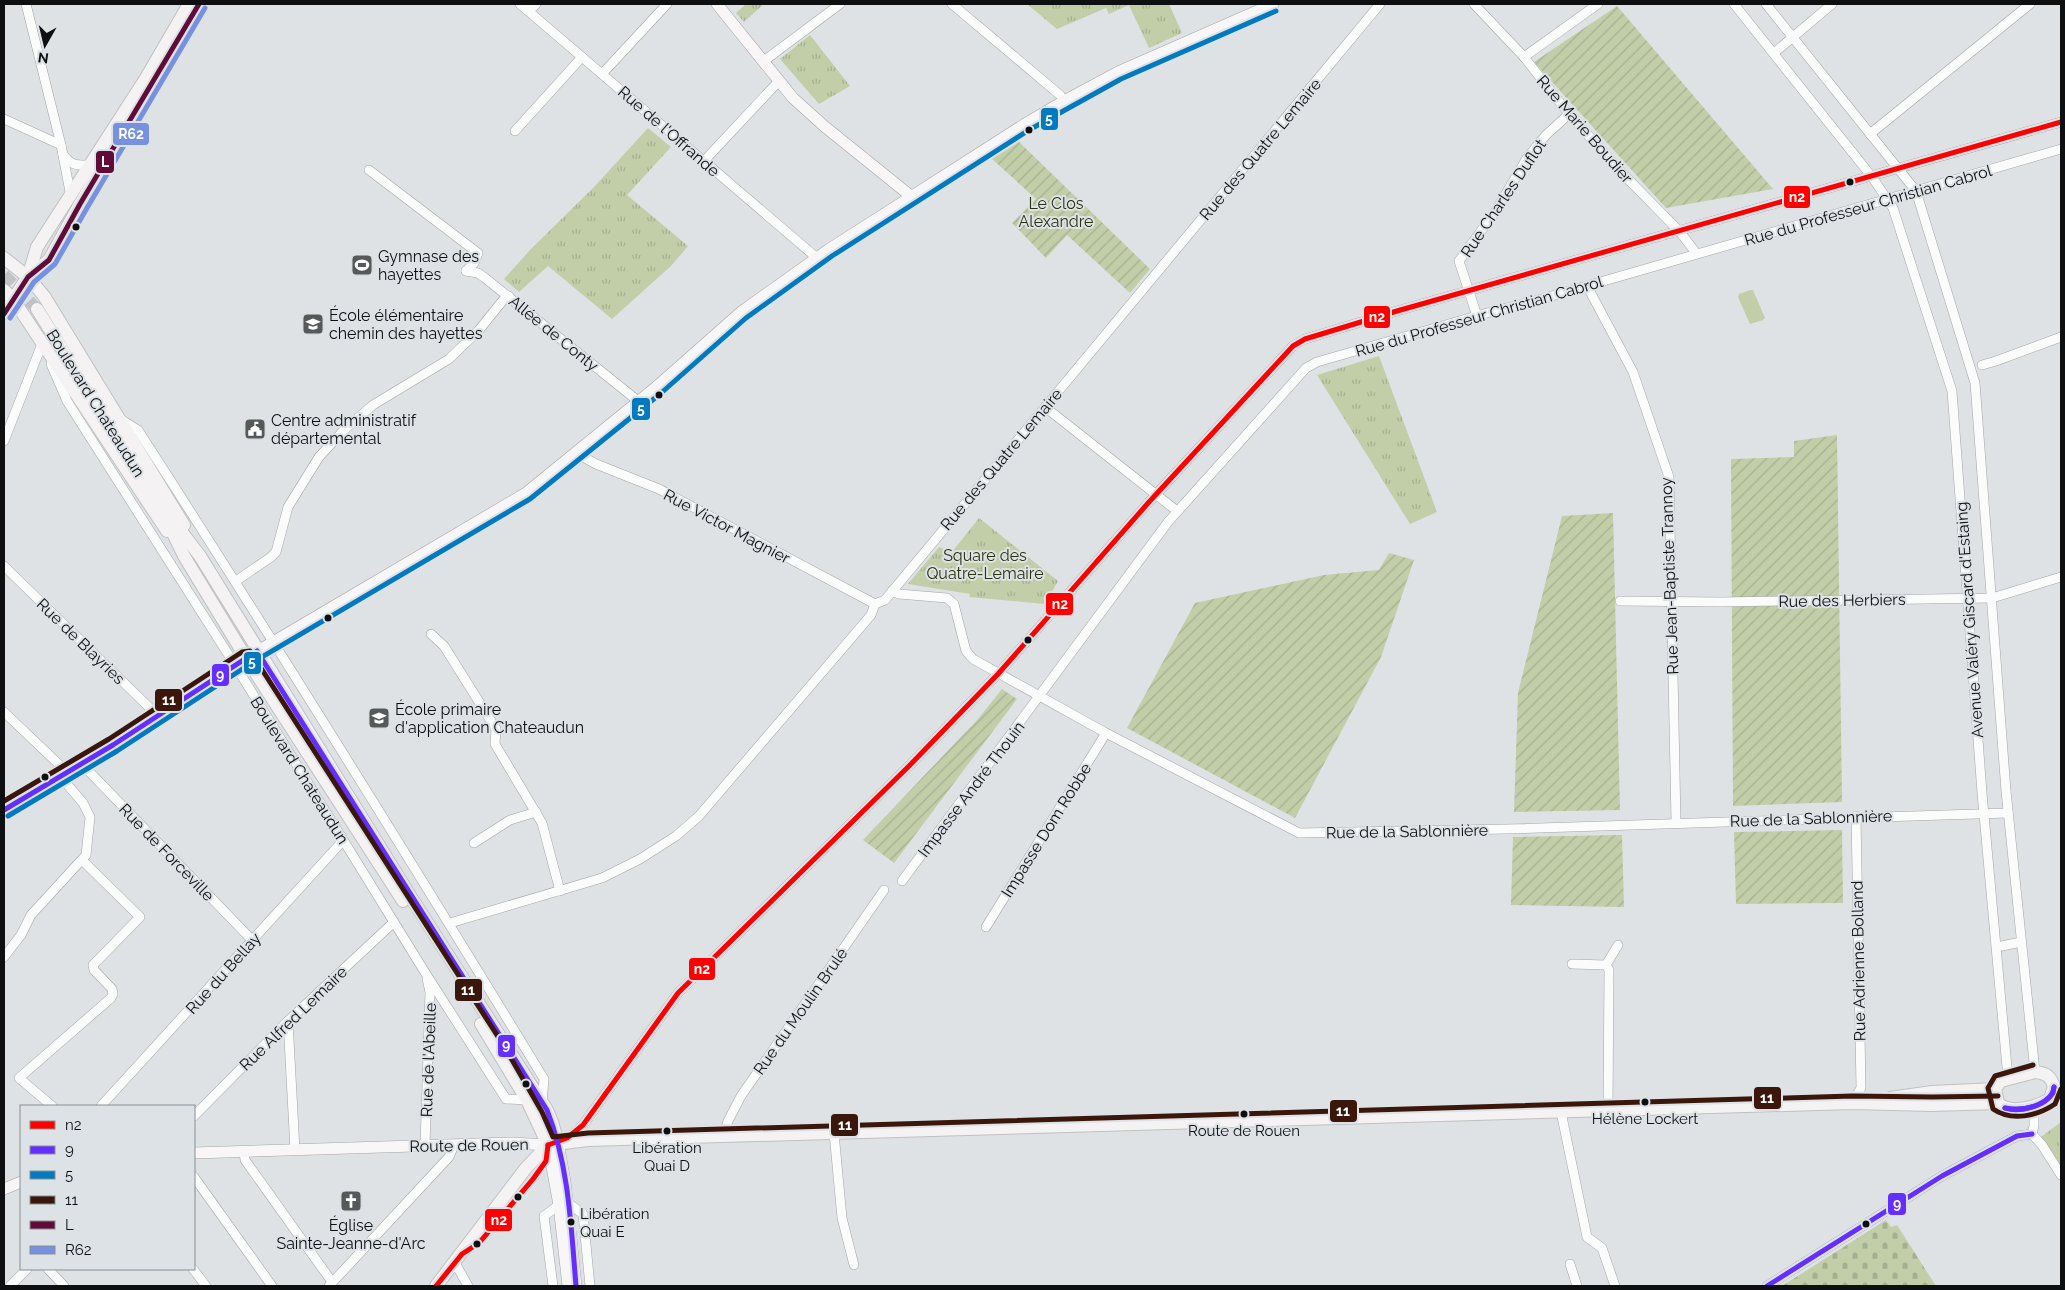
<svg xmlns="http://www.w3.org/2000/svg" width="2065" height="1290" font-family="Raleway,sans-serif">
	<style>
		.cemetery { fill: url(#cemetery-stones) }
		.park { fill: url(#park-tufts) }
		.garden { fill: url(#garden-furrows) }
		.pitch { fill: #c1cea8 }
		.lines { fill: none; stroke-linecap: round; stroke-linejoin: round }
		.primary-tunnel { stroke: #c0c2c4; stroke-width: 12; stroke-dasharray: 12 6; stroke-linecap: butt }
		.street-casing { stroke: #a3a5a6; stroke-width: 10 }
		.secondary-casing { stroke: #a3a5a6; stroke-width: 12 }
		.primary-casing { stroke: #bfc0c1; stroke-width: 14 }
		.street { stroke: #fafbfb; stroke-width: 9 }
		.secondary { stroke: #f8f6f7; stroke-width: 11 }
		.primary { stroke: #f5f2f3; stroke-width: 12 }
		.bus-1-casing { stroke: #dde2e6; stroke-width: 9 }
		.bus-2-casing { stroke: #dde2e6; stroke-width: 9 }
		.bus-3-casing { stroke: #dde2e6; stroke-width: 9 }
		.bus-4-casing { stroke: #dde2e6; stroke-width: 9 }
		.bus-5-casing { stroke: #dde2e6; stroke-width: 9 }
		.bus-6-casing { stroke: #dde2e6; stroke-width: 9 }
		.bus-1 { stroke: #f00; stroke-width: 5 }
		.bus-2 { stroke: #642efe; stroke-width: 5 }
		.bus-3 { stroke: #0379bf; stroke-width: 5 }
		.bus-4 { stroke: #3b170b; stroke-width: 5 }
		.bus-5 { stroke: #610b38; stroke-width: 5 }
		.bus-6 { stroke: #7591e0; stroke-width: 5 }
		.bus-dot { fill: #0d0f10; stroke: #dde2e6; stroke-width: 2 }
		.labels { text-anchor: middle; stroke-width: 4; stroke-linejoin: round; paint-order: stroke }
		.bus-label { font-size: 15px; fill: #0d0f10; stroke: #dde2e6 }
		.street-label { font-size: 16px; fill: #0d0f10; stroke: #dde2e6 }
		.park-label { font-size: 16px; fill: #2a330d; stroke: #dde2e6 }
		.poi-label { font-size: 16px; fill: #0d0f10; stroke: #dde2e6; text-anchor: start }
		.line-badge { stroke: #dde2e6; stroke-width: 2 }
		.badge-label { font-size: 14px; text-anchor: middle; font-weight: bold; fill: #fff }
	</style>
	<defs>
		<pattern id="cemetery-stones" width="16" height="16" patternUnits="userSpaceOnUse" patternTransform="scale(1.25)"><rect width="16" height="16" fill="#c1cea8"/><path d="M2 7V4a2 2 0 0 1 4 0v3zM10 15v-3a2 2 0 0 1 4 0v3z" fill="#a5b090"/></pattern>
		<pattern id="park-tufts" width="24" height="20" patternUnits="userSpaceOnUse" patternTransform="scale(1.25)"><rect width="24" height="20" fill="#c1cea8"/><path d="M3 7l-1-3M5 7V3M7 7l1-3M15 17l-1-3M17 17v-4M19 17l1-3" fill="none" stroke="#a5b090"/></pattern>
		<pattern id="garden-furrows" width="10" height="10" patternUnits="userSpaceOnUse" patternTransform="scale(1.25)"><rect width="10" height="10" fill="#c1cea8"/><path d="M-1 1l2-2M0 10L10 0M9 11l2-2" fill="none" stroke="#a5b090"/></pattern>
	</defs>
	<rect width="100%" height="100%" fill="#dfe2e4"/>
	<polygon class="cemetery" points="1886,1220 1891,1227 1897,1225 1936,1286 1782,1286"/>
	<g class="park">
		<polygon points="746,4 764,4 744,22 736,13"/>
		<polygon points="1027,4 1169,4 1182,33 1149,48 1129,5 1109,14 1106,8 1057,29"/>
		<polygon points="810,35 850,86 819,104 780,59"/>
		<polygon points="648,128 671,147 627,195 688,246 671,266 612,319 548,266 519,292 504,279 530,250 594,187"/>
		<polygon points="1379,356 1437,512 1410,524 1317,375"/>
		<polygon points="979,518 1058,581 1045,604 969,597 970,594 908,584 939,547 952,552"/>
		<polygon points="2061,1122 2061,1167 2041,1137"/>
	</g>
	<g class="garden">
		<polygon points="1617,6 1773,189 1666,208 1534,62"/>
		<polygon points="1016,139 1150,269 1130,293 1067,235 1046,258 1012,223 1036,199 991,158"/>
		<polygon points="1837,435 1842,802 1733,806 1731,459 1794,457 1794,441"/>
		<polygon points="1613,513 1620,810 1514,812 1518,693 1562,516"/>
		<polygon points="1389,553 1414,560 1381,657 1295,818 1127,728 1195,603 1324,575 1379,570"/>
		<polygon points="1002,689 1017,699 894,863 863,840 978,719"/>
		<polygon points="1842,830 1843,903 1736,904 1734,832"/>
		<polygon points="1622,835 1624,907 1511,905 1513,837"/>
	</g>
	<polygon class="pitch" points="1750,290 1753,290 1765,318 1763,320 1750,324 1738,297 1739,294"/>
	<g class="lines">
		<polyline class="primary-tunnel" points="4,275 37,309"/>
		<g class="street-casing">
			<g id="street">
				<polyline points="26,4 61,145 71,197"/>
				<polyline points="520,4 817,258"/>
				<polyline points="952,4 1060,95 1064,101"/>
				<polyline points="1474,4 1524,57 1569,114 1624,175 1680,232 1696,253"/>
				<polyline points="1734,4 1872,177 1893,208 1952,391 1982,793 2008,1078"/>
				<polyline points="1766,4 1916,191 1975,383 2006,791 2035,1072"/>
				<polyline points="529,11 536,4"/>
				<polyline points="1774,53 1832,4"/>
				<polyline points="1524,57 1598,4"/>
				<polyline points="764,61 840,4"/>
				<polyline points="602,74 667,4"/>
				<polyline points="4,119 61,145"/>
				<polyline points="515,131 582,57"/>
				<polyline points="1870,134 2030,4"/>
				<path d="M63,154C71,166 76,165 90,165"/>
				<polyline points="704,161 778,82"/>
				<polyline points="369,170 478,253 474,263 466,271"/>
				<polyline points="466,271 478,273 485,278 638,401"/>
				<polyline points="1587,286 1633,372 1669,477 1676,822"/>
				<polyline points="1477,316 1459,261 1495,212 1527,158 1546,135 1569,114"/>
				<polyline points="51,364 67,401 235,665 426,974 506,1099 527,1100"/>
				<polyline points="1982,365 1996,361 2061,337"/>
				<polyline points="1045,407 1177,511"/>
				<path d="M122,420L138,430C276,644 411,861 544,1079L542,1103"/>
				<polyline points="4,441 42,344"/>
				<polyline points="576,453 596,464 659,489 875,604"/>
				<polyline points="4,566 158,716"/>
				<polyline points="236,581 271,557 276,552 288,507 319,457 344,430 373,405 449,359 479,330 504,299 509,296"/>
				<polyline points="892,591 899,594 947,598 954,604 966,651 973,659 1106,733 1299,833 1507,829 2008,813"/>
				<polyline points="1620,601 1720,602 1992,598 2061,577"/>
				<polyline points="431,634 444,646 496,729 495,744 542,823 560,891"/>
				<polyline points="4,712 67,772"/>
				<polyline points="82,764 253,941"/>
				<polyline points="474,843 510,820 536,812"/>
				<polyline points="902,881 1168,522 1306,368 1317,362 1487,313 1531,302 2061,149"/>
				<polyline points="450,923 602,878 640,859 676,836 699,816 871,615 875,604 885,600 1380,4"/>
				<polyline points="986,927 1106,733"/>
				<polyline points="1997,947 2021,942"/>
				<polyline points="4,957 21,935 31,915 86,855 90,817 83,803 60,776"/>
				<polyline points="1572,964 1606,965 1609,970 1608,1110"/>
				<polyline points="1606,965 1618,945"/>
				<polyline points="288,1021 295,1150"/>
				<polyline points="1852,1103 1861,1088 1856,816"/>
				<polyline points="52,1106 19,1078 111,998 113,994 112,989 94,970 93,965 140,917 82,860"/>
				<polyline points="101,1106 339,845 342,837"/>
				<polyline points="1561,1112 1587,1237 1602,1248 1615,1286"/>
				<polyline points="194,1116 288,1021 394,922"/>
				<polyline points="834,1133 842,1218 854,1265"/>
				<polyline points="2032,1134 2042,1145 2061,1175"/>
				<polyline points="2032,1134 2034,1126 2034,1106"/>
				<polyline points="723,1137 728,1121 741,1096 884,890"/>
				<polyline points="563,1141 571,1136 583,1125 678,993 909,766 998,674 1149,502 1293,346 1305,339 1397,311 2061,122"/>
				<polyline points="425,1146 430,992 427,979"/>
				<polyline points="244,1151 245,1160 332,1282"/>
				<polyline points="194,1177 272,1286"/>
				<polyline points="568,1203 583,1214 590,1286"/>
				<polyline points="455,1263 468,1286"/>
				<polyline points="1570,1264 1577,1286"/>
				<polyline points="48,1269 64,1286"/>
				<polyline points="193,1269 206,1286"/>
				<polyline points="10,1286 27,1269"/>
				<polyline points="329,1286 449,1157 454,1145"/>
				<polyline points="553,1286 544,1216 559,1205"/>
				<polyline points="1767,1286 1942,1176 2017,1136 2032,1134"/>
			</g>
		</g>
		<g class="secondary-casing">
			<g id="secondary">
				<polyline points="717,4 793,98 824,126 912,197"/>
				<polyline points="4,314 13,299"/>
				<polyline points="4,810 113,745 246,658 526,493 655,388 741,312 828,250 1025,124 1064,101 1118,72 1273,4"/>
				<polyline points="558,1143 565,1182 576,1286"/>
				<polyline points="194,1153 512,1143 548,1145 559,1205 568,1286"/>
				<polyline points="4,1189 21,1182"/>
			</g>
		</g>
		<g class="primary-casing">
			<g id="primary">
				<polyline points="4,258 28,277 44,296 184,525"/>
				<polyline points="28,277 37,247 146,78 189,4"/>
				<polyline points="4,290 13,299 167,531"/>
				<polyline points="13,299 28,277 49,260 80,204 199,4"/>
				<polyline points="37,309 155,497 200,556 412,899 547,1110 552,1122 558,1143"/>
				<polyline points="167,521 184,556 246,658 403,901"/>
				<polyline points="481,1024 527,1100 548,1145"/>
				<path d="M2035,1072C2046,1073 2051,1076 2054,1087L2050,1099C2036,1107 2010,1115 1998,1103L1995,1089L2001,1081Z"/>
				<polyline points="1890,1098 1932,1092 1995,1089"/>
				<polyline points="548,1145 588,1140 1852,1103 1932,1105 1998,1103"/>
				<polyline points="436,1286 526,1168 548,1145"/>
			</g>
		</g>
		<use href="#street" class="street"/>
		<use href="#secondary" class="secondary"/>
		<use href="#primary" class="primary"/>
		<g class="bus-1-casing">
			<g id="bus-1">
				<polyline points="548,1145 567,1138 583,1125 678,993 909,766 998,674 1149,502 1293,346 1305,339 1397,311 2061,122"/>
				<polyline points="436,1286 462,1254 479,1243 533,1179 546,1161 548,1145"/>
			</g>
		</g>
		<g class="bus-2-casing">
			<g id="bus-2">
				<path d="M4,810L113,745L257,651L547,1110C569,1166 571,1226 576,1286"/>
				<path d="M2005,1108C2022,1111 2051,1107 2054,1087"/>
				<path d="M2005,1108C2020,1113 2044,1106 2053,1093L2054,1087"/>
				<polyline points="1767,1286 1942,1176 2017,1136 2032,1134"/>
			</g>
		</g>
		<g class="bus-3-casing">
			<polyline id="bus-3" points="8,816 117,751 250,664 530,499 660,394 746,318 832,256 1029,130 1121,79 1276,11"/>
		</g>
		<g class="bus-4-casing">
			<g id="bus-4">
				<polyline points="4,801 109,739 242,652 250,651 504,1046 542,1112 553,1137 588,1133 1852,1096 1932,1097 1998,1096"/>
				<path d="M2033,1065L1995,1076L1988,1088L1993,1109C2012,1122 2037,1116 2055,1104L2061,1089"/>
			</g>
		</g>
		<g class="bus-5-casing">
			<polyline id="bus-5" points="4,314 28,277 49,260 80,204 199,4"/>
		</g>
		<g class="bus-6-casing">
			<polyline id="bus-6" points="10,318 34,282 55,264 87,208 205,8"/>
		</g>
		<use href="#bus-1" class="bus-1"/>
		<use href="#bus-2" class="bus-2"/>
		<use href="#bus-3" class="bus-3"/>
		<use href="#bus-4" class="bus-4"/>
		<use href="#bus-5" class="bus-5"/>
		<use href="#bus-6" class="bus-6"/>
	</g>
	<defs>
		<g id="stadium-square" transform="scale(1.125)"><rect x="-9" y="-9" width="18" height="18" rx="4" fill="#56595a" stroke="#dde2e6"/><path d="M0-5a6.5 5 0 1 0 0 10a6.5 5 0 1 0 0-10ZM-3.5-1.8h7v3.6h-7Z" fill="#fff"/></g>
		<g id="school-square" transform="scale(1.125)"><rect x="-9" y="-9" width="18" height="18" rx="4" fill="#56595a" stroke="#dde2e6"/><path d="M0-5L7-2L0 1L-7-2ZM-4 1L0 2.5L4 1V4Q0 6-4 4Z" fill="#fff"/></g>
		<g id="civic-square" transform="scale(1.125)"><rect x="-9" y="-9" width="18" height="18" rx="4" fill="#56595a" stroke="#dde2e6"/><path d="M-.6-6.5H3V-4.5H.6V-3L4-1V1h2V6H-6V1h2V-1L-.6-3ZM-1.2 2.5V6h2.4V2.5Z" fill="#fff"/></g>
		<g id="church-square" transform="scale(1.125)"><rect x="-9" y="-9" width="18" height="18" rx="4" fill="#56595a" stroke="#dde2e6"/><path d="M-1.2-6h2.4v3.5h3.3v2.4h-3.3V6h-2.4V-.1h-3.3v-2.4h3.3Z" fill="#fff"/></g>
	</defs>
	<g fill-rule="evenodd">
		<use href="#stadium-square" x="362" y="265"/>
		<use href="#school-square" x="313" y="324"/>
		<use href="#civic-square" x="255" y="429"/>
		<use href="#school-square" x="379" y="718"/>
		<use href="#church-square" x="351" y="1201"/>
	</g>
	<g class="bus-dot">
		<circle cx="1029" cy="130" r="4.5"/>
		<circle cx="1850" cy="182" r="4.5"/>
		<circle cx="76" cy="227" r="4.5"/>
		<circle cx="659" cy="395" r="4.5"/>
		<circle cx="328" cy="618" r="4.5"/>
		<circle cx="1028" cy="640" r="4.5"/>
		<circle cx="45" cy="777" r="4.5"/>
		<circle cx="526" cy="1084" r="4.5"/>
		<circle cx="1645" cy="1102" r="4.5"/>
		<circle cx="1244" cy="1114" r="4.5"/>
		<circle cx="667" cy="1131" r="4.5"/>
		<circle cx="518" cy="1197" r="4.5"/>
		<circle cx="571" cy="1222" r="4.5"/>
		<circle cx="1866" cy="1224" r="4.5"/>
		<circle cx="477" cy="1244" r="4.5"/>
	</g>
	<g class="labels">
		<g class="bus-label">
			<text x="1645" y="1124">Hélène Lockert</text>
			<text x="1244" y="1136">Route de Rouen</text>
			<text x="667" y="1153">Libération<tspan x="667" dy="18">Quai D</tspan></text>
			<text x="580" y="1219" text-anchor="start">Libération<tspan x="580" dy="18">Quai E</tspan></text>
		</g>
		<g class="street-label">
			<text transform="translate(1585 129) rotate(49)" y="6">Rue Marie Boudier</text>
			<text transform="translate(669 131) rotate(41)" y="6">Rue de l'Offrande</text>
			<text transform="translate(1260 149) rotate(-50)" y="6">Rue des Quatre Lemaire</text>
			<text transform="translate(1503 198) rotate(-56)" y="6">Rue Charles Duflot</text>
			<text transform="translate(1868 205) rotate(-16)" y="6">Rue du Professeur Christian Cabrol</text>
			<text transform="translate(1479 316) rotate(-16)" y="6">Rue du Professeur Christian Cabrol</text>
			<text transform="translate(554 333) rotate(39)" y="6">Allée de Conty</text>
			<text transform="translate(96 403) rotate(58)" y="6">Boulevard Chateaudun</text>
			<text transform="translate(1001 459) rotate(-50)" y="6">Rue des Quatre Lemaire</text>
			<text transform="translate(727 526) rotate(28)" y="6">Rue Victor Magnier</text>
			<text transform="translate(1669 576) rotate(-92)" y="6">Rue Jean-Baptiste Trannoy</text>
			<text transform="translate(1842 600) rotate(-1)" y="6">Rue des Herbiers</text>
			<text transform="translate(1969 620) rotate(-94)" y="6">Avenue Valéry Giscard d'Estaing</text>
			<text transform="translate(81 641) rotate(44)" y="6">Rue de Blayries</text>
			<text transform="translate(300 770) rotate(58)" y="6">Boulevard Chateaudun</text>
			<text transform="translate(971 789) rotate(-53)" y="6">Impasse André Thouin</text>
			<text transform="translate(1811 818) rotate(-2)" y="6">Rue de la Sablonnière</text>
			<text transform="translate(1046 830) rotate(-58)" y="6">Impasse Dom Robbe</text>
			<text transform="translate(1407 831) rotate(-1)" y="6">Rue de la Sablonnière</text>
			<text transform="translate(167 852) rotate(46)" y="6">Rue de Forceville</text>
			<text transform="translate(1858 961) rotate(-91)" y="6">Rue Adrienne Bolland</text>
			<text transform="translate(223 973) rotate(-48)" y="6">Rue du Bellay</text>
			<text transform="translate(800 1011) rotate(-55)" y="6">Rue du Moulin Brulé</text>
			<text transform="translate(293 1018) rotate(-44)" y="6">Rue Alfred Lemaire</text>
			<text transform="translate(428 1060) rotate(-88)" y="6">Rue de l'Abeille</text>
			<text transform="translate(469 1145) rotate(-1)" y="6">Route de Rouen</text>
		</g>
		<g class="park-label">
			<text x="1056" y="209">Le Clos<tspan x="1056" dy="18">Alexandre</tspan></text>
			<text x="985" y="561">Square des<tspan x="985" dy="18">Quatre-Lemaire</tspan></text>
		</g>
		<g class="poi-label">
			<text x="378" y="262">Gymnase des<tspan x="378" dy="18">hayettes</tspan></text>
			<text x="329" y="321">École élémentaire<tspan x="329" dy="18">chemin des hayettes</tspan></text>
			<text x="271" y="426">Centre administratif<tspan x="271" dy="18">départemental</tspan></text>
			<text x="395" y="715">École primaire<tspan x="395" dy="18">d'application Chateaudun</tspan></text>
			<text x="351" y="1231" text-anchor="middle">Église<tspan x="351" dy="18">Sainte-Jeanne-d'Arc</tspan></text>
		</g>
	</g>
	<g class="line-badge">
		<rect x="1040" y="107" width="19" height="24" rx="5" fill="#0379bf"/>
		<rect x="112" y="122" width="38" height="24" rx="5" fill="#7591e0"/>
		<rect x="95" y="150" width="20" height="24" rx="5" fill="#610b38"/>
		<rect x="1783" y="185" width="28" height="24" rx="5" fill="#f00"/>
		<rect x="1363" y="305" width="28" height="24" rx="5" fill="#f00"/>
		<rect x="631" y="397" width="20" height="24" rx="5" fill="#0379bf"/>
		<rect x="1045" y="592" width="29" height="24" rx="5" fill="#f00"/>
		<rect x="243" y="651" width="19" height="24" rx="5" fill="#0379bf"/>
		<rect x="211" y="663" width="19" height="24" rx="5" fill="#642efe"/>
		<rect x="154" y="688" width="29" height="24" rx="5" fill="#3b170b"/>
		<rect x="688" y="957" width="28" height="24" rx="5" fill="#f00"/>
		<rect x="454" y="978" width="29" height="24" rx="5" fill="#3b170b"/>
		<rect x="497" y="1034" width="19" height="24" rx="5" fill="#642efe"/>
		<rect x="1753" y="1086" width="29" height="24" rx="5" fill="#3b170b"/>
		<rect x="1329" y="1099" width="29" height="24" rx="5" fill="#3b170b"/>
		<rect x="830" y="1113" width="29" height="24" rx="5" fill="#3b170b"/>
		<rect x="1887" y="1192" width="20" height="24" rx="5" fill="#642efe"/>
		<rect x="484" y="1208" width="29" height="24" rx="5" fill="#f00"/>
	</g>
	<g class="badge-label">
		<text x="1049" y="124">5</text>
		<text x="131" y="139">R62</text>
		<text x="105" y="167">L</text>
		<text x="1797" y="202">n2</text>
		<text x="1377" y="322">n2</text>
		<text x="641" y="414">5</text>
		<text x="1060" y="609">n2</text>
		<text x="252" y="667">5</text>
		<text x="220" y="680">9</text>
		<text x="169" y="705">11</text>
		<text x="702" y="974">n2</text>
		<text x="468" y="995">11</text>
		<text x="506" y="1050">9</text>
		<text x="1767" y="1103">11</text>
		<text x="1343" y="1116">11</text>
		<text x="845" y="1130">11</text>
		<text x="1897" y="1209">9</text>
		<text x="499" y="1225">n2</text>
	</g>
	<rect width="2065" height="1290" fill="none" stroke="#0d0f10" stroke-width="10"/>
	<rect x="20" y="1105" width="175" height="165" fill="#dde2e6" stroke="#8a8e90"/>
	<rect x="30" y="1121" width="25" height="8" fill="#ff0000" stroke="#8a8e90"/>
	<text x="65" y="1130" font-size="15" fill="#0d0f10">n2</text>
	<rect x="30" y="1146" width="25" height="8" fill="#642efe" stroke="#8a8e90"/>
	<text x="65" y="1155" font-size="15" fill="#0d0f10">9</text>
	<rect x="30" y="1171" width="25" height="8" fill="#0379bf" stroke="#8a8e90"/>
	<text x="65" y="1180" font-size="15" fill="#0d0f10">5</text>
	<rect x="30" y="1196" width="25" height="8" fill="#3b170b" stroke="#8a8e90"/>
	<text x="65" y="1205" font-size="15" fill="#0d0f10">11</text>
	<rect x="30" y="1221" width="25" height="8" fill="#610b38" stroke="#8a8e90"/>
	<text x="65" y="1230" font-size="15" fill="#0d0f10">L</text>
	<rect x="30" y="1246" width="25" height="8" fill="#7591e0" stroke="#8a8e90"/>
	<text x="65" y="1255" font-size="15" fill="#0d0f10">R62</text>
	<g transform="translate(45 45) rotate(188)" stroke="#dde2e6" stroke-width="4" paint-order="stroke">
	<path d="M0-4L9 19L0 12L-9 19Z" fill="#0d0f10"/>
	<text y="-8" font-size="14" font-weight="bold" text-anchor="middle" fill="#0d0f10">N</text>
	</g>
</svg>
